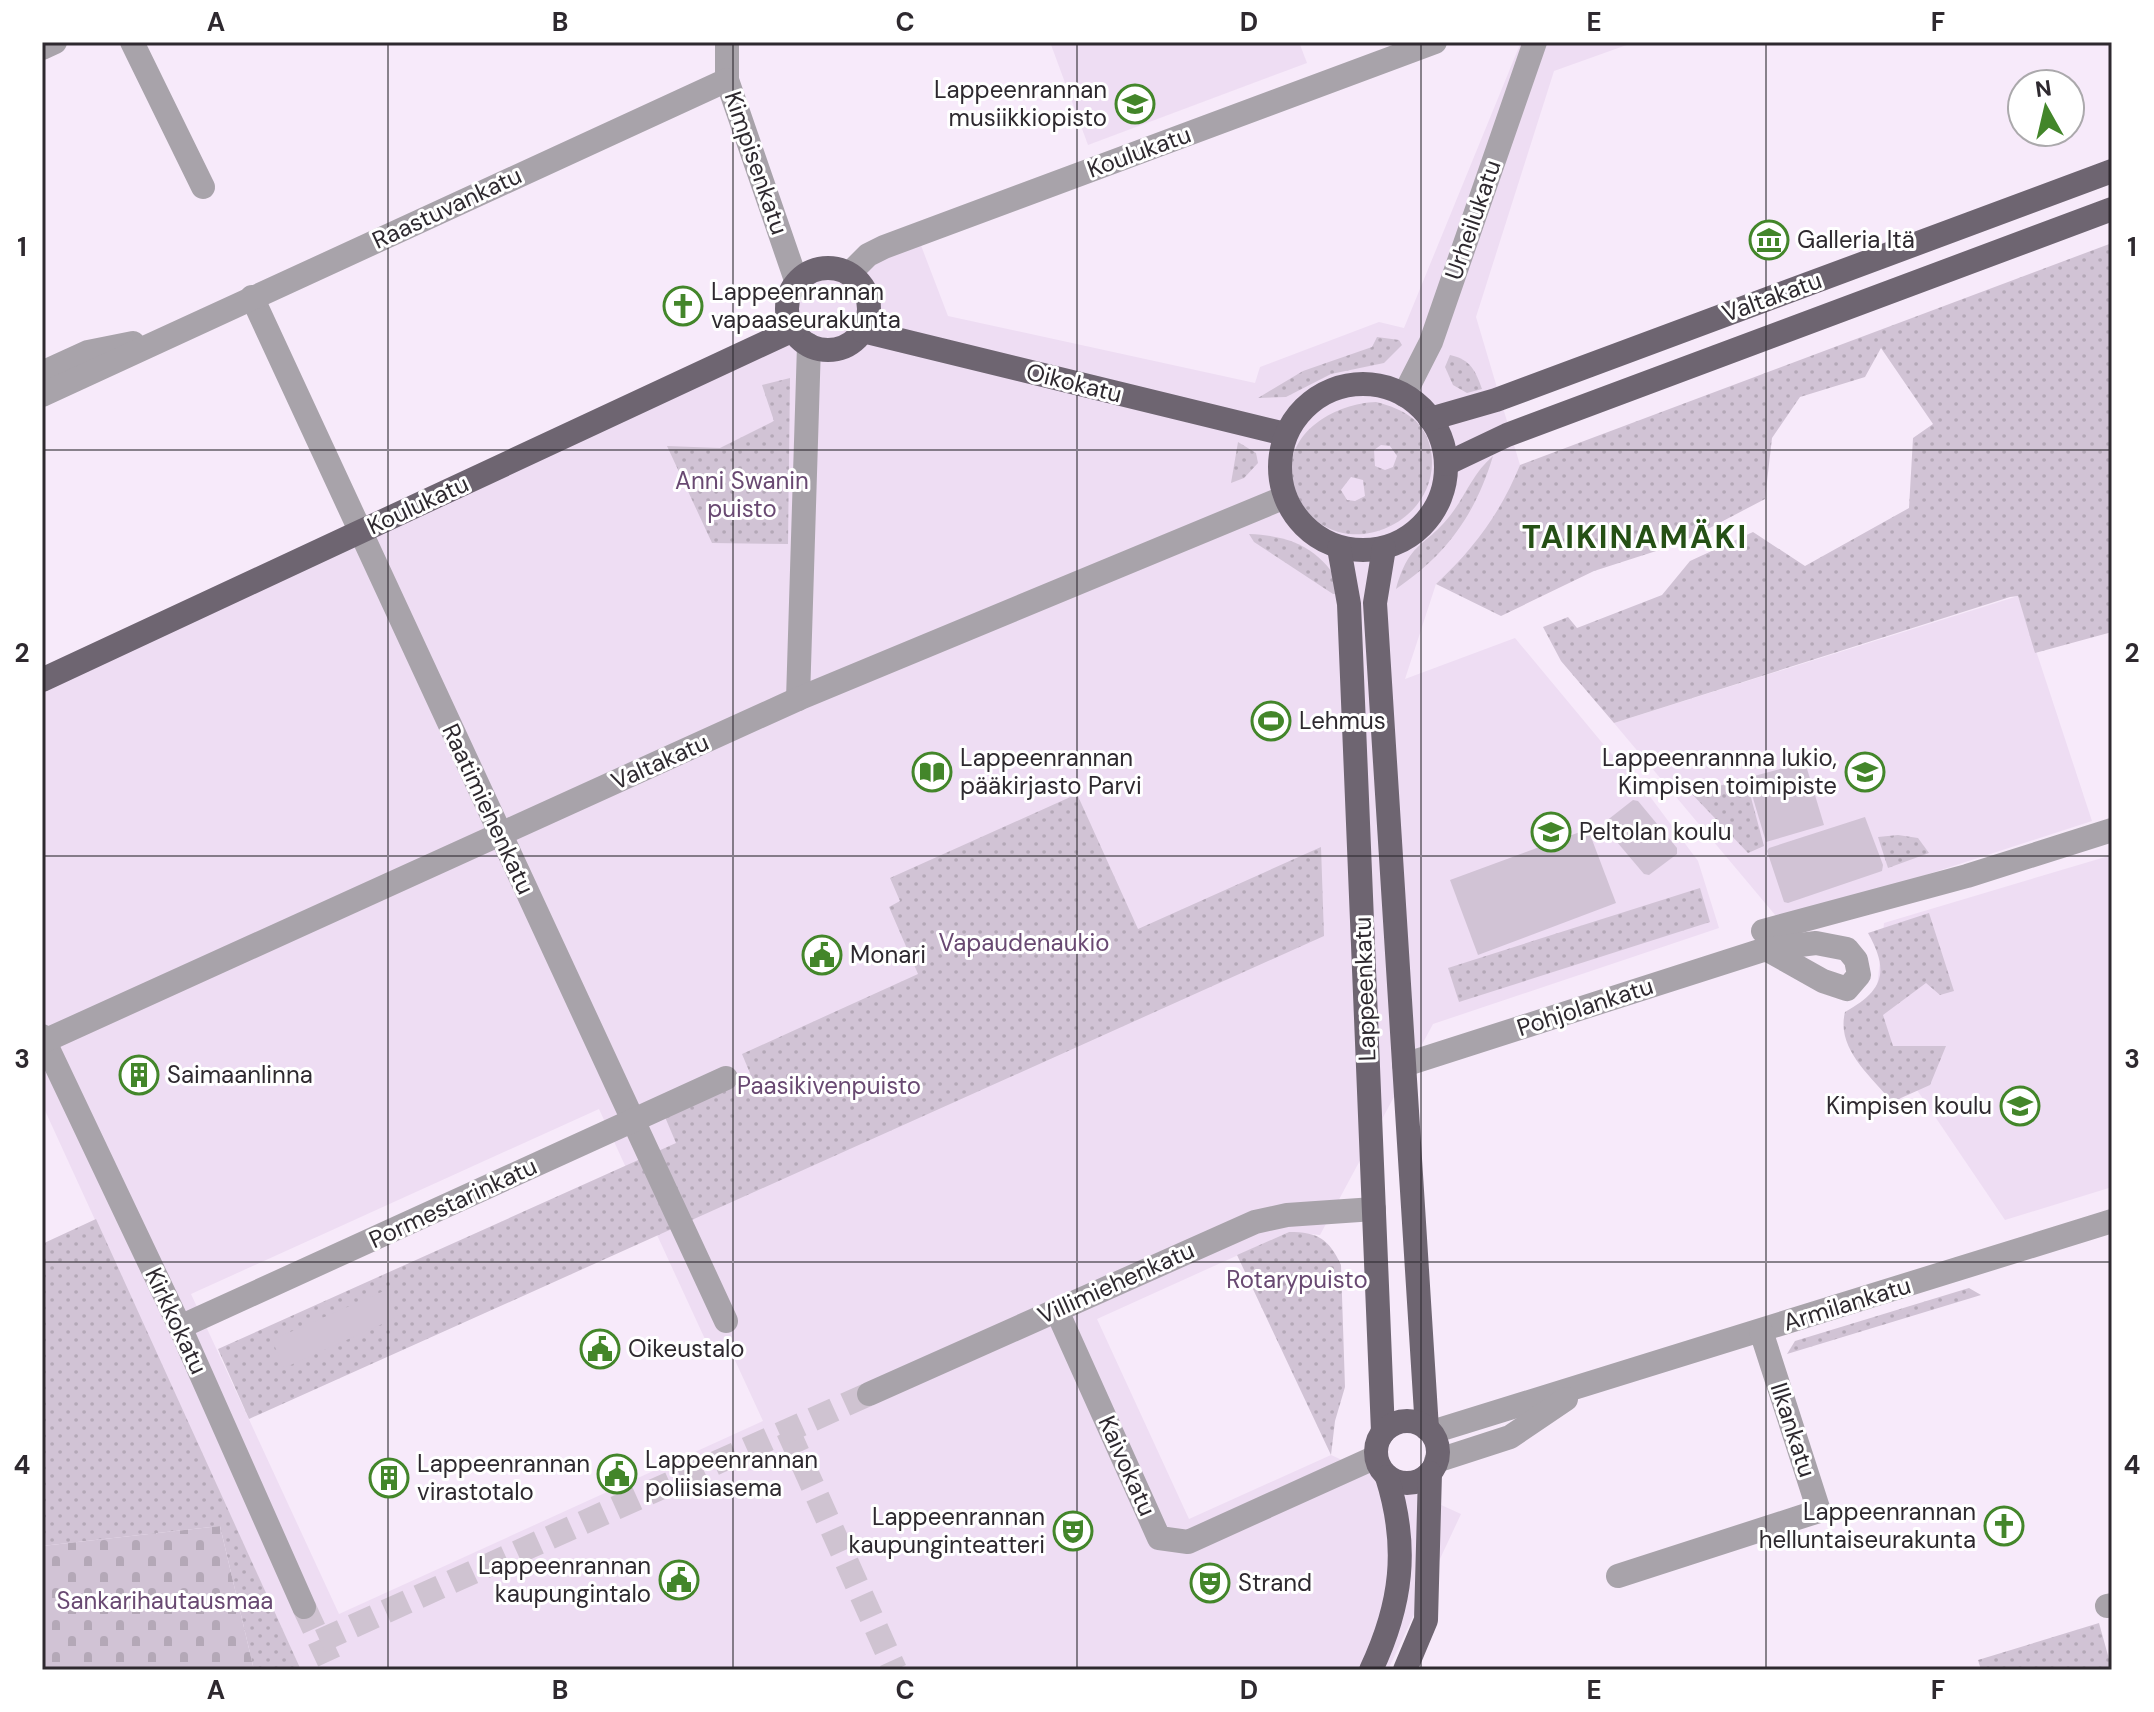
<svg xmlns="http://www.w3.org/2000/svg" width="2154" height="1712" font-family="'DM Sans',sans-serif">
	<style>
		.built { fill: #eeddf3; fill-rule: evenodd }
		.grass { fill: url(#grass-dots); fill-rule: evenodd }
		.cemetery { fill: url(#cemetery-stones) }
		.garden { fill: #d1c3d5 }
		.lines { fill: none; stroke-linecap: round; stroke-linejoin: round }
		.minor-tunnel { stroke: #cfc3d1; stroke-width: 24; stroke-dasharray: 24 12; stroke-linecap: butt }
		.minor { stroke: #a8a3aa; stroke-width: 24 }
		.major { stroke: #6e6571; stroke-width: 24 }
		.grid { fill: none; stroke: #2e292f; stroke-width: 2; stroke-opacity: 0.55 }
		.labels { text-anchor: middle; stroke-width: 6; stroke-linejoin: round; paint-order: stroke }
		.poi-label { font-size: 24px; fill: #2e292f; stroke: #fff; text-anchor: start }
		.street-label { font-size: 24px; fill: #2e292f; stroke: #fff }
		.park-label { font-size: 24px; fill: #694972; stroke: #fff }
		.district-label { font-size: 32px; font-weight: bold; letter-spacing: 2px; fill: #255015; stroke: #fff }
		.neatline { fill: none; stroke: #2e292f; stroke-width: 3 }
		.grid-label { font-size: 26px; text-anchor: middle; font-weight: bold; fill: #2e292f }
	</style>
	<defs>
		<pattern id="grass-dots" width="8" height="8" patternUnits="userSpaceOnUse" patternTransform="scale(2)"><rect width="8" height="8" fill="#d1c3d5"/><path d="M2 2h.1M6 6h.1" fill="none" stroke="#b4a8b7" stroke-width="1.8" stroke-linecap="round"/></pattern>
		<pattern id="cemetery-stones" width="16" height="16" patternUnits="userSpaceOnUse" patternTransform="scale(2)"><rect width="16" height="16" fill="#d1c3d5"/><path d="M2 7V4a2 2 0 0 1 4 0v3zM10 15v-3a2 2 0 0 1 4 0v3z" fill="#b4a8b7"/></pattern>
	</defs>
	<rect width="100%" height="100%" fill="#f7eafa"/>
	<g class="built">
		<polygon points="1050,42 1299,42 1307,63 1088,145"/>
		<path d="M1521,42H1635L1554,71L1476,317L1520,465L1506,500L1486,530L1461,561L1436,584L1405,679L1515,638L1609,751L1637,779L1698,861L1719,928L1433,1024L1320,1235L1289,1232L1097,1319L1189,1519L1331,1455L1461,1514L1388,1670H301L42,1104V680L790,323L791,292L804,276L822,269L849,274L917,235L948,316L1255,383L1260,367L1379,322L1404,328ZM599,1109L710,1350L727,1343L763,1421L339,1614L191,1294Z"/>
		<polygon points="2018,596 2092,821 1781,922 1614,723"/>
		<polygon points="2112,855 2112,1187 2005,1220 1873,1025 1884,923"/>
	</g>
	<g class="grass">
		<path d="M2112,243V632L2035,653L2018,596L2010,597L1614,723L1561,661L1543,627L1568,617L1577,628L1662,595L1690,561L1753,532L1805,566L1909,508L1913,438L1933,424L1881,348L1865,377L1800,397L1772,438L1765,499L1681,543L1594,571L1501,616L1436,584C1474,549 1501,512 1520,465Z"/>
		<polygon points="1377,337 1399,340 1402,345 1384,363 1331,374 1286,397 1258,398 1303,371 1372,347"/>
		<path d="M1450,355C1471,360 1475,370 1482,389L1467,393L1453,385L1445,367Z"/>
		<polygon points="790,378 788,544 712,543 667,446 720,448 774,421 762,385"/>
		<path d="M1376,402C1404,409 1426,421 1431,451C1443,524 1339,568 1301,502C1268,446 1325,404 1376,402ZM1381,445L1390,446L1397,456L1393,467L1385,470L1375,466L1374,450ZM1351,477L1363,480L1365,496L1355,501L1347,500L1341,490Z"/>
		<polygon points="1238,442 1256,453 1258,463 1244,478 1231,483"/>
		<path d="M1493,456C1475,515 1447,554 1396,589C1410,539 1426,548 1452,513C1467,493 1473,473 1493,456Z"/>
		<path d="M1249,534C1296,536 1324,551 1345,594H1333L1254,542Z"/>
		<polygon points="1746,779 1764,846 1748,853 1691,793"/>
		<polygon points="1077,794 1138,929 1321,847 1324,936 249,1419 218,1349 676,1143 665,1117 752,1078 742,1054 918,974 889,907 900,901 890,878"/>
		<polygon points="1898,835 1918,838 1929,853 1888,868 1878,837"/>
		<polygon points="1700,888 1710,922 1459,1002 1448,968"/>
		<path d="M1929,913L1954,991L1940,995L1926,983L1883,1015L1893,1046H1946L1930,1085L1892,1102C1870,1075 1836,1049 1845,1012C1883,991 1890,972 1868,933Z"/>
		<polygon points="96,1219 301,1670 254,1670 220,1526 42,1546 42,1244"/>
		<path d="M1289,1232C1318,1232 1329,1239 1341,1265L1345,1387L1335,1421L1331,1455L1237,1255Z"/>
		<polygon points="1969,1288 1981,1295 1787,1354 1795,1341"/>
		<polygon points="2099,1623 2112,1670 1981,1670 1978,1660"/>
	</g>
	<polygon class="cemetery" points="220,1526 254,1670 42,1670 42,1546"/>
	<g class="garden">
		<polygon points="1805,762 1824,825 1766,842 1747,778"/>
		<polygon points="1633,800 1638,801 1677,848 1677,854 1649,875 1644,874 1606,829 1605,822"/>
		<polygon points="1865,817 1883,865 1882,871 1788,903 1784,902 1767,851 1769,848"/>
		<polygon points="1588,829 1616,903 1478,955 1450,880"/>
		<polygon points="386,1290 398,1317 284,1368 272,1340"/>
	</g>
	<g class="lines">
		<g class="minor-tunnel">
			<polyline points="788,1431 895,1670"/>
			<polyline points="304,1607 333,1670"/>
			<polyline points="320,1641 869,1394"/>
		</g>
		<g class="minor">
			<polyline points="132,42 203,187"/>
			<polyline points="727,42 727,80 797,283"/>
			<polyline points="42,48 55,42"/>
			<polyline points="849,274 868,255 884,247 1435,42"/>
			<polyline points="252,297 726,1321"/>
			<polyline points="42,373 88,352 133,343"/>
			<polyline points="42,395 727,80"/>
			<polyline points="1404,395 1431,342 1535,42"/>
			<polyline points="798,699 809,345"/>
			<polyline points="1763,931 1967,876 2112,830"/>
			<polyline points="42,1036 180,1327 304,1607"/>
			<polyline points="42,1042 798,699 1285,497"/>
			<polyline points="1404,1065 1766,949 1816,943 1847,949 1856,960 1859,975 1847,989 1823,981 1766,949"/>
			<polyline points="1057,1311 1159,1538 1188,1542 1376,1457"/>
			<polyline points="180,1327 726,1078"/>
			<polyline points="869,1394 1255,1222 1287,1215 1374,1209"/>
			<polyline points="1432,1432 2112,1221"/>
			<polyline points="1436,1461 1510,1437 1566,1399"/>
			<polyline points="1618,1576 1819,1511 1761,1331"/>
			<polyline points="2107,1606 2112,1605"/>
		</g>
		<g class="major">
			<circle cx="828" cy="309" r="41"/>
			<polyline points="863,331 1285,434"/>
			<circle cx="1363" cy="467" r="83"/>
			<polyline points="1430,419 1496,400 2112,171"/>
			<polyline points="1446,464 1507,435 2112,209"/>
			<polyline points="1339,548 1349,604 1383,1432"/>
			<polyline points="1384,548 1375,603 1427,1429"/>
			<polyline points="42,680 793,330"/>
			<circle cx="1407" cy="1452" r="31"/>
			<path d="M1371,1670C1402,1604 1409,1547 1387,1477"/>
			<polyline points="1405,1670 1426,1620 1430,1473"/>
		</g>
	</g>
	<path class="grid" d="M388,42V1670M733,42V1670M1077,42V1670M1421,42V1670M1766,42V1670M42,450H2112M42,856H2112M42,1262H2112"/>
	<defs>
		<g id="school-ring" transform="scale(2)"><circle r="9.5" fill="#fff" stroke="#43862a" stroke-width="1.5"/><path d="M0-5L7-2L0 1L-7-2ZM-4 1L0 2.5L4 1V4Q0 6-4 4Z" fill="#43862a"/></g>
		<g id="museum-ring" transform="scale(2)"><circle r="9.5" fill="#fff" stroke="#43862a" stroke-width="1.5"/><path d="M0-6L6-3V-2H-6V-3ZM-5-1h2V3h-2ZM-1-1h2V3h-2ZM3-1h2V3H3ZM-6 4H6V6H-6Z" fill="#43862a"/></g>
		<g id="church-ring" transform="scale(2)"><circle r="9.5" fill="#fff" stroke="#43862a" stroke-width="1.5"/><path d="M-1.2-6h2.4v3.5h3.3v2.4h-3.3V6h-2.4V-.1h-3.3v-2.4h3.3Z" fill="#43862a"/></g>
		<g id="stadium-ring" transform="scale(2)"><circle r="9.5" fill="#fff" stroke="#43862a" stroke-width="1.5"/><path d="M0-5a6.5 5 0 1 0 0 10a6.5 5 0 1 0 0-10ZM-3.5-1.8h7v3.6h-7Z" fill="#43862a"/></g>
		<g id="library-ring" transform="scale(2)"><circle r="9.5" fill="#fff" stroke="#43862a" stroke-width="1.5"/><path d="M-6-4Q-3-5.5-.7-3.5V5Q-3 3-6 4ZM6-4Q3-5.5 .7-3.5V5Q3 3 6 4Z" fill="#43862a"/></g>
		<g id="civic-ring" transform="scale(2)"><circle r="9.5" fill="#fff" stroke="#43862a" stroke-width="1.5"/><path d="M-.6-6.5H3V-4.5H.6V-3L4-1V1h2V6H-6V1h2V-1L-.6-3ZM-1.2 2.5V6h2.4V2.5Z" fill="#43862a"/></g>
		<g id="building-ring" transform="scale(2)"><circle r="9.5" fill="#fff" stroke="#43862a" stroke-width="1.5"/><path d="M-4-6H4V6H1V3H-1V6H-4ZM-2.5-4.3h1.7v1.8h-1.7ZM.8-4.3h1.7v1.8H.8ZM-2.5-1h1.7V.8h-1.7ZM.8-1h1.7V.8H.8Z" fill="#43862a"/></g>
		<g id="theatre-ring" transform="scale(2)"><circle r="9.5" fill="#fff" stroke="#43862a" stroke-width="1.5"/><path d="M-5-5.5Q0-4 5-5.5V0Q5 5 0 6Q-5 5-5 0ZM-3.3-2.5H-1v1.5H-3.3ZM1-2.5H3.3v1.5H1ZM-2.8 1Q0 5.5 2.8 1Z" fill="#43862a"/></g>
	</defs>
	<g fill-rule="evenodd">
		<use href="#school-ring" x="1135" y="104"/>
		<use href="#museum-ring" x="1769" y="240"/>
		<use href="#church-ring" x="683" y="306"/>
		<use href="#stadium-ring" x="1271" y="721"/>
		<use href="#library-ring" x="932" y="772"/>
		<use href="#school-ring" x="1865" y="772"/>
		<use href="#school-ring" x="1551" y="832"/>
		<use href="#civic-ring" x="822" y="955"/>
		<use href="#building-ring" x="139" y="1075"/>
		<use href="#school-ring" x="2020" y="1106"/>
		<use href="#civic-ring" x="600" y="1349"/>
		<use href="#civic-ring" x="617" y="1474"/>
		<use href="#building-ring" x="389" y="1478"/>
		<use href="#church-ring" x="2004" y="1526"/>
		<use href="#theatre-ring" x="1073" y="1531"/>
		<use href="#civic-ring" x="679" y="1580"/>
		<use href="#theatre-ring" x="1210" y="1583"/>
	</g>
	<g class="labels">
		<g class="poi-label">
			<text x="1107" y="98" text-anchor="end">Lappeenrannan<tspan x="1107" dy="28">musiikkiopisto</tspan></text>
			<text x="1797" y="248">Galleria Itä</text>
			<text x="711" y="300">Lappeenrannan<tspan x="711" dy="28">vapaaseurakunta</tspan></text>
			<text x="1299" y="729">Lehmus</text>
			<text x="960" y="766">Lappeenrannan<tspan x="960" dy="28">pääkirjasto Parvi</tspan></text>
			<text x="1837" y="766" text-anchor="end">Lappeenrannna lukio,<tspan x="1837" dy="28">Kimpisen toimipiste</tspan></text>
			<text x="1579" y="840">Peltolan koulu</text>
			<text x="850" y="963">Monari</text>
			<text x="167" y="1083">Saimaanlinna</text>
			<text x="1992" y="1114" text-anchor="end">Kimpisen koulu</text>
			<text x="628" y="1357">Oikeustalo</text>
			<text x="645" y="1468">Lappeenrannan<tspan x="645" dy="28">poliisiasema</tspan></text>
			<text x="417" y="1472">Lappeenrannan<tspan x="417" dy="28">virastotalo</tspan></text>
			<text x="1976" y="1520" text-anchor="end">Lappeenrannan<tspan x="1976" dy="28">helluntaiseurakunta</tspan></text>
			<text x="1045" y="1525" text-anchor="end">Lappeenrannan<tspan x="1045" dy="28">kaupunginteatteri</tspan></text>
			<text x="651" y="1574" text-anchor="end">Lappeenrannan<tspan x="651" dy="28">kaupungintalo</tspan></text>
			<text x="1238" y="1591">Strand</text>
		</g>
		<g class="street-label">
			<text transform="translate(1139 152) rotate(-20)" y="8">Koulukatu</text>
			<text transform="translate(756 163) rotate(71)" y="8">Kimpisenkatu</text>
			<text transform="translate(447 208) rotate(-25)" y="8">Raastuvankatu</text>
			<text transform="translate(1473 220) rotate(-71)" y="8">Urheilukatu</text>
			<text transform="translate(1772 297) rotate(-20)" y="8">Valtakatu</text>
			<text transform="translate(1074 383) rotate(14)" y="8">Oikokatu</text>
			<text transform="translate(418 505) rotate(-25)" y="8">Koulukatu</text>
			<text transform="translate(660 762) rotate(-24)" y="8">Valtakatu</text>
			<text transform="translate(488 809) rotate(65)" y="8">Raatimiehenkatu</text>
			<text transform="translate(1365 989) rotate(-92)" y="8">Lappeenkatu</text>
			<text transform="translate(1585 1007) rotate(-18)" y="8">Pohjolankatu</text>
			<text transform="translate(453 1203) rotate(-25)" y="8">Pormestarinkatu</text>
			<text transform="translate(1116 1283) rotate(-24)" y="8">Villimiehenkatu</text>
			<text transform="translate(1847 1304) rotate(-17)" y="8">Armilankatu</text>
			<text transform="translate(176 1321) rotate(65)" y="8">Kirkkokatu</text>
			<text transform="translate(1793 1430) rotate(72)" y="8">Ilkankatu</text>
			<text transform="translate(1127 1466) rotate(66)" y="8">Kaivokatu</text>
		</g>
		<g class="park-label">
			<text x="742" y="489">Anni Swanin<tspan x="742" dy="28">puisto</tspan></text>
			<text x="1024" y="951">Vapaudenaukio</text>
			<text x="829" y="1094">Paasikivenpuisto</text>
			<text x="1297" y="1288">Rotarypuisto</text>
			<text x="165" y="1609">Sankarihautausmaa</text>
		</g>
		<g class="district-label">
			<text x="1635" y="548">TAIKINAMÄKI</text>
		</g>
	</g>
	<rect width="2154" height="1712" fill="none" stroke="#ffffff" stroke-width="88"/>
	<g transform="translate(2046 108) rotate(352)"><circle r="38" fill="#ffffff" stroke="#aba9ac" stroke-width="2"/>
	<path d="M0-6L14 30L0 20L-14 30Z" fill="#43862a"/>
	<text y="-12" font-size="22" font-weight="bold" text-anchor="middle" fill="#2e292f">N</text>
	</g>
	<rect x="44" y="44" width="2066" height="1624" class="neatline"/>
	<g class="grid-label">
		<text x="216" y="31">A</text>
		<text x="560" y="31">B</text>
		<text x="905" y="31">C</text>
		<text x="1249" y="31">D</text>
		<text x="1594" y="31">E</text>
		<text x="1938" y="31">F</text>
		<text x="22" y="256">1</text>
		<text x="2132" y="256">1</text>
		<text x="22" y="662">2</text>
		<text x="2132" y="662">2</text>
		<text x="22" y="1068">3</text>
		<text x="2132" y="1068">3</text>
		<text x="22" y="1474">4</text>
		<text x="2132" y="1474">4</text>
		<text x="216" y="1699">A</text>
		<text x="560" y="1699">B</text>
		<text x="905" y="1699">C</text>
		<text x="1249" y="1699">D</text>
		<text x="1594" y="1699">E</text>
		<text x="1938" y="1699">F</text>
	</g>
</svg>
